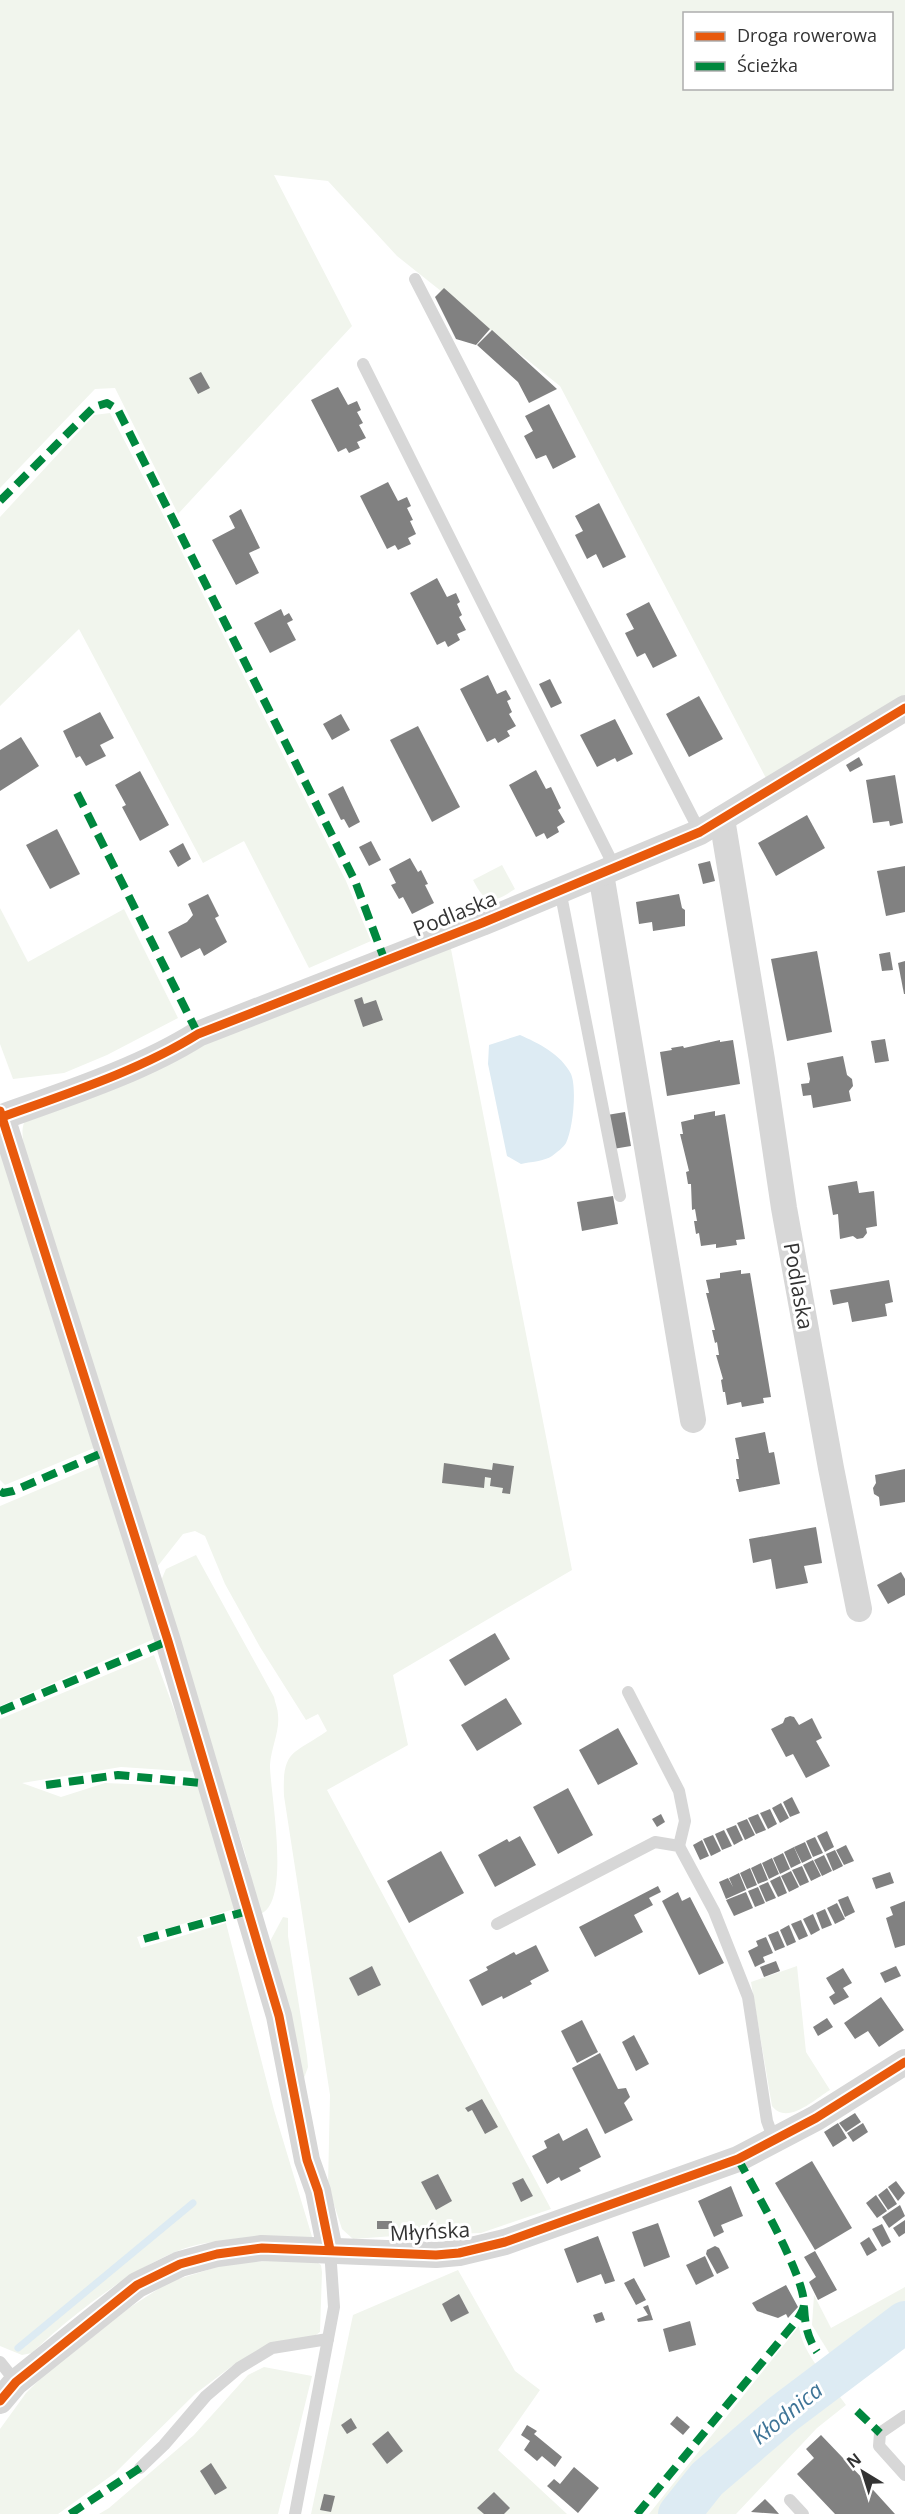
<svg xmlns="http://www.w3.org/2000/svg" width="905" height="2514" font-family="'Open Sans',sans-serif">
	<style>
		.green { fill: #f1f5ed; fill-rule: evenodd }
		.water { fill: #ddebf3 }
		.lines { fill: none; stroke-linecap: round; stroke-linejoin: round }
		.stream { stroke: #ddebf3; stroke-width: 7 }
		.river { stroke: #ddebf3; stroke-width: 42 }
		.building { fill: #818181 }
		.service { stroke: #d7d7d7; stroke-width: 12 }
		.minor { stroke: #d7d7d7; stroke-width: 26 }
		.quiet { stroke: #00873e; stroke-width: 8; stroke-dasharray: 15 8; stroke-linecap: butt }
		.cycleway-casing { stroke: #fff; stroke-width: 13 }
		.cycleway { stroke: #e8590c; stroke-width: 9 }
		.labels { text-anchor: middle; stroke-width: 6; stroke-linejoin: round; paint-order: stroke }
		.street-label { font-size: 21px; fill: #333; stroke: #fff }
		.water-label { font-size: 22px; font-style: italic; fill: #3f7597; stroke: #fff }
	</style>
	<rect width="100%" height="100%" fill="#fff"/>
	<g class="green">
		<path d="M0,0H905V703L767,780L560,386L397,256L328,181L274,175L352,326L178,514L115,388L95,389L0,488ZM684,14H892V88H684Z"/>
		<polygon points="110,413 169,526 346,881 371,941 309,968 244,841 203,863 79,629 0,706 0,517 94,415"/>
		<path d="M502,865L515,889C492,904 486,905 473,880Z"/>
		<polygon points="0,908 28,962 124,909 178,1018 107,1055 64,1073 13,1079 0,1044"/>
		<path d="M450,944L572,1570L393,1675L408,1745L327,1790L551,2209L481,2233L394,2236L353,2239L342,2229L328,2186L330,2095L284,1796C282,1749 293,1755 327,1731L318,1714L306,1720L260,1647L225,1584L205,1536L195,1531L183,1534L157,1567L26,1154C23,1142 19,1126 28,1116Z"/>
		<polygon points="0,1129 99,1446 5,1485 0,1480"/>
		<polygon points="104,1462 161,1636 0,1706 0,1506"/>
		<path d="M196,1555L274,1697C275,1703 278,1709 278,1715C280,1731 271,1748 270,1765C270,1793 292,1903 260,1914L245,1853L160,1583L166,1569Z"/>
		<path d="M154,1655L197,1772L121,1767L22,1783L61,1797L105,1783L202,1787L238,1908L137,1937L141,1948L226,1923L274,2110L313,2240C278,2241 241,2238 206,2243C152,2251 71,2315 32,2353L22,2355L0,2346V1719Z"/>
		<polygon points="283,1917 288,1918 288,1936 307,2056 308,2067 303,2081 267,1947"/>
		<path d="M797,1966L806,2052L830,2090C815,2099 787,2126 772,2106L751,1982Z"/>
		<polygon points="312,2259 321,2265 322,2272 320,2332 313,2337 232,2366 195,2394 115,2473 58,2514 0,2514 0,2429 26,2393 42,2377 129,2308 169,2282 230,2263"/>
		<polygon points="458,2270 515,2371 540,2390 498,2450 567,2514 311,2514 353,2315"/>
		<polygon points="905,2287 905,2315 836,2364 812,2325 814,2295 831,2328"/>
		<path d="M799,2326C801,2345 813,2360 823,2375L706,2471L672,2514H649Z"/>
		<polygon points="264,2367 312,2376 278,2514 99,2514 109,2508 194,2435 248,2375"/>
		<polygon points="834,2389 846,2405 817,2428 736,2514 697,2514 734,2471"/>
	</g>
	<path class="water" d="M520,1035C538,1043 561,1054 571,1074C577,1088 573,1129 566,1143C564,1147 556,1153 552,1156C545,1161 530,1162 521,1164L507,1156L488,1064L489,1045Z"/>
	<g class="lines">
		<polyline class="stream" points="18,2348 193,2203"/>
		<polyline class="river" points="679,2514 707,2479 783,2414 905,2322"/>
	</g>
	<g class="building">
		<polygon points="444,288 490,329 476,345 456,339 435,297"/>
		<polygon points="492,330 557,389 529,403 518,382 477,345"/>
		<polygon points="201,372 210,388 198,394 189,378"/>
		<polygon points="338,387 348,405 357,401 361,410 357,412 363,423 359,425 366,438 357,442 360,448 349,453 346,448 338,452 311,400"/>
		<polygon points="549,404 576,457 553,469 546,455 536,459 524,436 533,431 525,416"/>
		<polygon points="388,482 398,501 407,497 411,506 407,508 413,520 410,521 416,534 408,538 411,544 398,550 395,545 387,549 360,496"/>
		<polygon points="599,503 626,557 603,568 596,554 587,559 575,535 583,531 575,516"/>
		<polygon points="241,509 260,548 249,553 259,573 236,585 212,540 235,528 229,516"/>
		<polygon points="437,578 447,597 456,593 460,602 457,604 462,615 459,617 466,630 457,634 460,640 448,647 445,641 437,645 410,593"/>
		<polygon points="649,602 677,656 653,668 645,653 637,657 625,633 634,629 626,614"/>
		<polygon points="281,609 284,616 289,613 293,620 287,623 296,640 270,653 254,623"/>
		<polygon points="488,675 497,694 506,690 511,699 507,701 512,712 509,714 516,726 507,731 510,736 498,743 495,738 487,742 460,689"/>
		<polygon points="550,679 562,703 551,708 539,684"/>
		<polygon points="699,696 723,739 689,757 666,714"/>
		<polygon points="100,712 114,738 100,745 106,756 86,766 80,756 76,758 63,731"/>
		<polygon points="341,714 350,730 332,740 323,724"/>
		<polygon points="615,719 633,754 617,762 615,758 597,767 580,735"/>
		<polygon points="418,726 460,807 432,822 390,740"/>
		<polygon points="21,737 39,766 0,791 0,750"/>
		<polygon points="859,757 863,765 850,772 846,765"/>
		<polygon points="536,770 546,789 551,787 561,808 558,810 565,822 557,827 559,832 547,839 544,833 536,837 509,785"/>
		<polygon points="140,771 169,825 140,841 122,807 126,805 115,785"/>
		<polygon points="895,775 903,823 890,826 889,821 873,823 866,780"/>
		<polygon points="343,786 360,822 349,828 344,819 341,820 328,794"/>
		<polygon points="807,815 825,848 776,876 758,843"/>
		<polygon points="57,829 80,874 50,889 26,845"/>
		<polygon points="371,841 381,860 369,866 359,847"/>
		<polygon points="183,843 191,859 178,867 169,851"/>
		<polygon points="410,858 418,872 421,870 428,884 425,885 434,903 412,914 403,897 399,899 391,885 396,883 389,869"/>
		<polygon points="710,861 715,881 703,884 698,864"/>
		<polygon points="905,866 905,912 886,916 877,871"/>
		<polygon points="208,894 219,916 215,918 227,942 204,956 200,948 181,958 168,932 187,922 193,915 188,904"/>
		<polygon points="679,894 682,908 685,910 685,926 653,931 652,922 639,924 636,902"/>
		<polygon points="817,951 832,1032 787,1041 771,959"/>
		<polygon points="890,952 893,970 882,971 879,954"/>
		<polygon points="905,961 905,994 904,994 898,963"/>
		<polygon points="362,997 364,1004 376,1000 383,1020 363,1027 354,1000"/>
		<polygon points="885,1039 889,1061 875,1063 871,1041"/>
		<polygon points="720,1040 720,1042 733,1040 740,1084 667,1096 660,1052 672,1050 671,1048 683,1046 684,1048"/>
		<polygon points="843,1056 847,1075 852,1079 853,1086 849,1091 851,1101 813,1108 811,1095 803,1096 801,1084 809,1083 810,1079 807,1063"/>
		<polygon points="715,1111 715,1116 725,1114 745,1239 736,1240 737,1245 716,1248 716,1244 701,1246 699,1233 696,1234 694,1221 697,1221 695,1209 692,1210 691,1184 688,1184 686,1172 689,1171 680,1134 683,1134 681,1122 694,1119 694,1115"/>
		<polygon points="625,1112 631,1146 613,1149 607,1115"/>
		<polygon points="857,1181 859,1193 874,1191 877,1226 866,1228 867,1233 863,1238 857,1239 853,1236 840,1239 838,1214 833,1215 828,1186"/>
		<polygon points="613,1196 618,1224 582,1231 577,1202"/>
		<polygon points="741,1270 741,1274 750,1273 771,1397 763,1398 764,1403 742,1407 741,1402 727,1405 725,1392 723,1392 721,1380 723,1379 716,1355 719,1355 717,1342 715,1343 712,1330 715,1330 706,1293 709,1293 706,1280 720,1278 720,1273"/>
		<polygon points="889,1280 893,1302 885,1304 887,1316 852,1322 848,1302 833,1305 830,1290"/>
		<polygon points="765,1432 769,1453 774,1452 780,1484 739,1492 736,1479 739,1479 736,1459 739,1459 735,1438"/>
		<polygon points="444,1463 492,1470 493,1463 514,1466 510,1494 502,1493 503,1488 490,1486 491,1478 485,1477 484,1488 442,1483"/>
		<polygon points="905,1469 905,1502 880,1506 879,1497 874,1494 873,1488 876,1483 875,1475"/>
		<polygon points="816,1527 822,1563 804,1566 808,1583 776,1589 771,1559 753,1563 749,1539"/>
		<polygon points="901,1572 905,1579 905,1595 888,1604 877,1585"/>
		<polygon points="495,1633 510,1659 465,1686 449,1660"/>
		<polygon points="506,1698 522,1724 477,1751 461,1725"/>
		<polygon points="790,1716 794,1717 799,1725 812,1718 822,1738 816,1741 830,1766 806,1778 793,1754 786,1757 771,1729 783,1723 785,1718"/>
		<polygon points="618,1728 638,1764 598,1785 579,1750"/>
		<polygon points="568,1788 593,1835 558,1854 533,1807"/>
		<polygon points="792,1797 800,1813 790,1817 783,1802"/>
		<polygon points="781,1803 789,1818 780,1823 772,1808"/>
		<polygon points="770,1809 777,1824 768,1829 760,1813"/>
		<polygon points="661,1814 665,1822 657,1827 652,1819"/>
		<polygon points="758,1814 766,1830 756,1834 748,1818"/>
		<polygon points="747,1819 755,1835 745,1840 737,1823"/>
		<polygon points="736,1825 743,1840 734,1845 726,1829"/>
		<polygon points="724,1830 732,1846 722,1850 715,1834"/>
		<polygon points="827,1831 834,1847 825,1852 817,1836"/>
		<polygon points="713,1835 721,1851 711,1856 703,1839"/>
		<polygon points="520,1836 536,1865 495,1887 478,1855 507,1839 509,1842"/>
		<polygon points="815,1837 823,1853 813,1857 806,1841"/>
		<polygon points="702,1840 709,1856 700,1860 693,1845"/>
		<polygon points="805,1842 812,1858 802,1863 794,1847"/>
		<polygon points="846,1845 854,1861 844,1865 836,1850"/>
		<polygon points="794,1847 801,1863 791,1868 784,1852"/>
		<polygon points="835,1850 843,1866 833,1871 826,1854"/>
		<polygon points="441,1851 464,1893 409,1923 387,1881"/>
		<polygon points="783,1853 790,1869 780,1874 773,1858"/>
		<polygon points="824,1855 832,1871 822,1876 814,1860"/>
		<polygon points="772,1858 779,1874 769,1879 762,1863"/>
		<polygon points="813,1860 821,1876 811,1881 803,1865"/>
		<polygon points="761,1863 768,1880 758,1884 751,1868"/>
		<polygon points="802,1866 809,1882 800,1886 792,1870"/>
		<polygon points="750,1868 757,1885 747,1889 740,1873"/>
		<polygon points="791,1871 799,1887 789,1892 781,1876"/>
		<polygon points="890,1872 894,1883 876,1889 872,1878"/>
		<polygon points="739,1873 746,1890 726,1899 719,1882 728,1878 733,1887 729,1878"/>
		<polygon points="780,1876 787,1893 778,1897 770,1881"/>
		<polygon points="768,1882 776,1898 766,1902 759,1886"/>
		<polygon points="658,1886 661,1892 649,1898 653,1905 634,1915 643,1932 595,1957 579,1927"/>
		<polygon points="758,1887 765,1903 755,1907 748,1891"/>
		<polygon points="678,1892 682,1901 690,1897 724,1963 699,1975 662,1901"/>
		<polygon points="746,1892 753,1908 734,1916 726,1900"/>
		<polygon points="848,1896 855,1912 845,1917 838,1900"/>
		<polygon points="905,1901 905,1945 895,1948 886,1918 893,1915 890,1907"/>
		<polygon points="837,1903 845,1919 835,1924 827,1908"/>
		<polygon points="825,1909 832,1925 822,1929 816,1913"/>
		<polygon points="813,1914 820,1930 811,1935 803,1919"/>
		<polygon points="801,1920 808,1936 799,1940 791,1924"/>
		<polygon points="789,1925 796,1942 787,1946 780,1930"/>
		<polygon points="778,1931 785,1947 775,1951 768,1935"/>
		<polygon points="766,1937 773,1953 763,1957 765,1962 755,1967 748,1951 758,1946 756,1941"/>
		<polygon points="536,1945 549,1971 530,1981 532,1984 503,1999 502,1996 482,2006 469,1980 488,1970 486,1967 514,1952 516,1955"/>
		<polygon points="776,1961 780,1971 764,1977 760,1967"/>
		<polygon points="372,1966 381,1985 358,1996 349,1978"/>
		<polygon points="896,1966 901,1976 885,1983 880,1973"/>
		<polygon points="843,1968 852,1983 843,1988 849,1997 834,2005 829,1997 835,1993 826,1978"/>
		<polygon points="881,1997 904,2030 879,2047 868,2031 855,2039 844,2023"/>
		<polygon points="827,2018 833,2027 818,2036 813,2027"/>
		<polygon points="582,2020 598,2052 577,2063 561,2031"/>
		<polygon points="634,2035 649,2064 636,2071 622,2042"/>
		<polygon points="600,2053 618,2089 626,2088 630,2097 624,2103 633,2120 605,2134 572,2068"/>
		<polygon points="482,2099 498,2127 485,2134 472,2110 468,2112 465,2108"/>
		<polygon points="855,2113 861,2122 846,2132 839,2123"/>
		<polygon points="838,2123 847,2138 833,2147 824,2132"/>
		<polygon points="863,2123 868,2132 853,2142 847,2133"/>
		<polygon points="587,2128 601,2157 579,2168 581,2171 561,2181 559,2177 547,2184 532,2156 547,2148 544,2141 559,2133 563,2141"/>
		<polygon points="812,2161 852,2228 815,2250 775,2183"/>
		<polygon points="438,2174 452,2201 436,2210 421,2182"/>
		<polygon points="523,2178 533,2196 521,2202 512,2183"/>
		<polygon points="896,2181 905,2193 898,2201 888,2187"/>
		<polygon points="731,2186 743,2216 721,2225 724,2232 714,2237 698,2201"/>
		<polygon points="887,2188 897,2204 888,2210 878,2195"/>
		<polygon points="876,2195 887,2211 877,2218 866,2203"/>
		<polygon points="900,2205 905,2216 889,2228 882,2217"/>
		<polygon points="905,2220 905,2233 899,2237 893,2228"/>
		<rect x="377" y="2221" width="15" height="8"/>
		<polygon points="658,2223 670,2257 644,2267 632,2232"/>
		<polygon points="882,2224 891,2242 882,2247 872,2229"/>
		<polygon points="598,2236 615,2281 605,2284 601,2274 577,2283 564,2249"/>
		<polygon points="869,2237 877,2250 867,2256 860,2243"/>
		<polygon points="715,2246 719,2248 729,2268 717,2274 706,2254 707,2250"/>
		<polygon points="815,2251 837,2290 818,2300 809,2282 816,2277 804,2257"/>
		<polygon points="705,2256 714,2276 696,2285 686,2265"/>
		<polygon points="634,2278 646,2300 636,2305 624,2283"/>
		<polygon points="786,2285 798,2307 788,2318 786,2314 778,2318 757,2311 752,2303"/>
		<polygon points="459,2294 469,2313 451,2322 442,2304"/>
		<polygon points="648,2305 653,2320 638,2322 637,2319 648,2315 643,2307"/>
		<polygon points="602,2312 605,2320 596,2323 593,2315"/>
		<polygon points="690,2321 696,2345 669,2352 663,2329"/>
		<polygon points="677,2416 690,2427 683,2435 670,2424"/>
		<polygon points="351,2418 357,2428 347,2434 341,2425"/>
		<polygon points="527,2425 537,2431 534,2434 562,2457 555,2467 542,2456 537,2461 524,2450 530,2441 521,2435"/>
		<polygon points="388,2431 403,2451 387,2464 372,2444"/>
		<polygon points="821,2435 865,2481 895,2514 835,2514 797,2474 814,2458 806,2449"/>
		<polygon points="211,2463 227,2488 215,2495 200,2471"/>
		<polygon points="574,2467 599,2488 578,2513 547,2486 554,2479 560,2484"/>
		<polygon points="494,2492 510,2508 504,2514 484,2514 477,2508"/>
		<polygon points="324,2494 335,2496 331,2512 320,2510"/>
		<polygon points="765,2499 773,2507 779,2514 751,2512"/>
	</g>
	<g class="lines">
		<g class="service">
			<polyline points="415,279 700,832"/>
			<polyline points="363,364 615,868"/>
			<polyline points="560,890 620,1196"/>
			<polyline points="628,1692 679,1791 685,1821 679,1846"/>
			<polyline points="497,1924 655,1842 679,1846 714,1911 748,1997 767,2121 774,2140"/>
			<polyline points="0,2362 16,2382"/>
			<polyline points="905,2416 880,2433 879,2446 905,2475"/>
			<polyline points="140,2468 164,2445 206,2396 239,2368 272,2348 328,2339"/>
			<polyline points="790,2500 803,2514"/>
			<polyline points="295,2514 334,2307 330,2250"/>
		</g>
		<g class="minor">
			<polyline points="722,819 762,1060 784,1208 831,1468 859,1609"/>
			<polyline points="601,874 693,1420"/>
			<path d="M330,2250L318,2191L307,2160L279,2016L168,1641L2,1117C66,1094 141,1070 198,1034L482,923L700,832L905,708"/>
			<polyline points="0,2401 16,2382 137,2285 180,2264 217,2254 262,2248 436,2255 459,2253 505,2242 738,2159 816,2118 905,2062"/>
		</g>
		<g class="quiet">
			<polyline points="0,501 94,407 107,403 118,410 355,881 385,961"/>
			<polyline points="77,793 198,1034"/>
			<polyline points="0,1491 3,1493 13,1491 107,1451"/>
			<polyline points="0,1711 168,1641"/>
			<polyline points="46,1785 118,1775 211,1784"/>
			<polyline points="144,1939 248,1911"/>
			<path d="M804,2307C805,2324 807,2337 817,2352"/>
			<polyline points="857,2411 880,2433"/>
			<polyline points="70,2514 140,2468"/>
			<path d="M637,2514L797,2320C800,2315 804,2310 804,2304C804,2275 754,2188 738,2159"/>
		</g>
		<g class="cycleway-casing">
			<g id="cycleway">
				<polyline points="0,1111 168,1641 279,2016 307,2160 318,2191 330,2250"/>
				<path d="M2,1117C66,1094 141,1070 198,1034L482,923L700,832L905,708"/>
				<polyline points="0,2401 16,2382 137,2285 180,2264 217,2254 262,2248 436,2255 459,2253 505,2242 738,2159 816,2118 905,2062"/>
			</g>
		</g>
		<use href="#cycleway" class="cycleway"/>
	</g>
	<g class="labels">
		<g class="street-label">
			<text transform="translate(455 914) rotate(-22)" y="7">Podlaska</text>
			<text transform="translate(798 1286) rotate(80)" y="7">Podlaska</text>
			<text transform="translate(430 2232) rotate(-3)" y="7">Młyńska</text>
		</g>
		<g class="water-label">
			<text transform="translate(787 2413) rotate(-39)" y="8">Kłodnica</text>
		</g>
	</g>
	<rect x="683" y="12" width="210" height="78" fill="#ffffff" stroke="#adadad" stroke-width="1.5"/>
	<rect x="695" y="32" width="30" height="9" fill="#e8590c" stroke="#adadad" stroke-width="1.5"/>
	<text x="737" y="42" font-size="18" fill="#333333">Droga rowerowa</text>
	<rect x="695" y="62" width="30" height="9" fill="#00873e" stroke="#adadad" stroke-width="1.5"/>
	<text x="737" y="72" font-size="18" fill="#333333">Ścieżka</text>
	<g transform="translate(863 2472) rotate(322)" stroke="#ffffff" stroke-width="4.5" paint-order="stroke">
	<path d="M0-4.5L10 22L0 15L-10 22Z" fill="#333333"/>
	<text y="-9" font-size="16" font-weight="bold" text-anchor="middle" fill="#333333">N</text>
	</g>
</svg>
